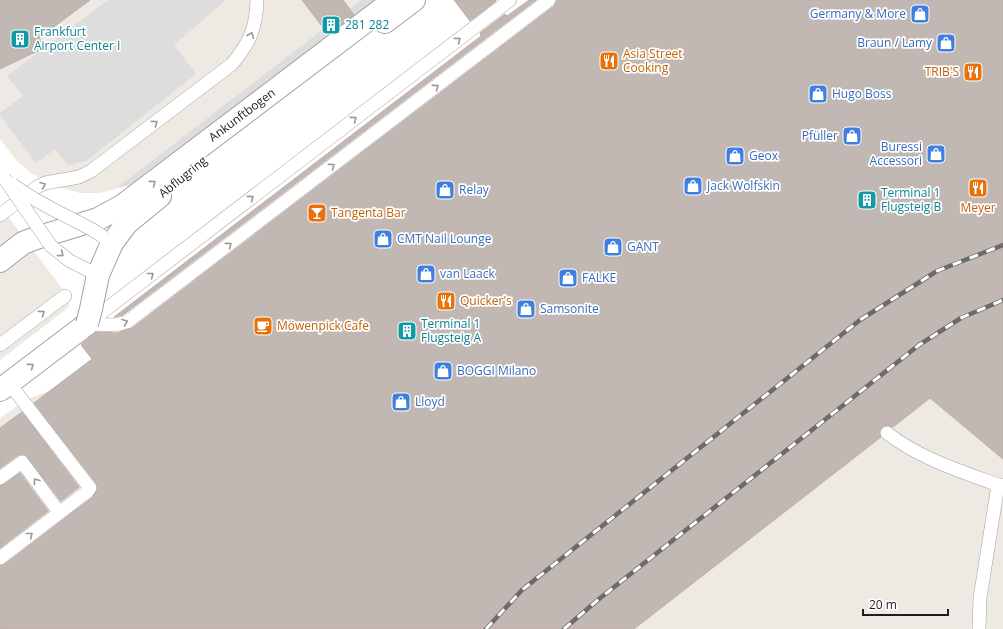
<svg xmlns="http://www.w3.org/2000/svg" width="1003" height="629" font-family="'Open Sans',sans-serif">
	<style>
		.parking { fill: #ddd }
		.pier { fill: #fff }
		.building { fill: #c2b8b3; stroke: #bfaea6 }
		.lines { fill: none; stroke-linecap: round; stroke-linejoin: round }
		.service-casing { stroke: #a1a1a1; stroke-width: 14 }
		.minor-casing { stroke: #a1a1a1; stroke-width: 24 }
		.service { stroke: #fff; stroke-width: 13 }
		.minor { stroke: #fff; stroke-width: 22 }
		.rail-casing { stroke: #6b6b6b; stroke-width: 4.5 }
		.rail { stroke: #fff; stroke-width: 3; stroke-dasharray: 9; stroke-linecap: butt }
		.service-bridge-casing { stroke: #a1a1a1; stroke-width: 14; stroke-linecap: butt }
		.minor-bridge-casing { stroke: #a1a1a1; stroke-width: 24; stroke-linecap: butt }
		.service-bridge { stroke: #fff; stroke-width: 13 }
		.minor-bridge { stroke: #fff; stroke-width: 22 }
		.oneway { stroke: #999 }
		.labels { text-anchor: middle; stroke-width: 3.5; stroke-linejoin: round; paint-order: stroke }
		.shop-label { font-size: 12px; fill: #366cbe; stroke: #fff; text-anchor: start }
		.culture-label { font-size: 12px; fill: #0d838f; stroke: #fff; text-anchor: start }
		.food-label { font-size: 12px; fill: #c56008; stroke: #fff; text-anchor: start }
		.street-label { font-size: 12px; fill: #1d1d1d; stroke: #fff }
	</style>
	<rect width="100%" height="100%" fill="#eee9e3"/>
	<g class="parking">
		<polygon points="108,0 226,0 174,45 196,74 86,161 68,165 55,149 36,163 0,115 0,113 23,96 7,76"/>
		<polygon points="361,0 386,0 127,199 118,187"/>
	</g>
	<polygon class="pier" points="380,0 585,0 105,365 85,339 80,343 92,359 51,390 26,400 0,418 0,360 64,311 69,306 69,299 64,291 0,206 0,139 16,160 31,173 58,187 80,193 100,193 130,185 154,173"/>
	<g class="building">
		<polygon points="0,0 90,0 39,38 46,47 0,69"/>
		<polygon points="302,0 343,0 354,15 328,34"/>
		<polygon points="454,0 495,0 496,1 470,21"/>
		<polygon points="529,0 536,0 123,315 114,317 481,36 480,33 505,14 507,16"/>
		<polygon points="557,0 1003,0 1003,459 930,398 893,427 888,425 883,426 879,432 881,437 634,629 0,629 0,566 5,564 93,497 98,488 96,483 34,403 92,359 81,345 96,332 117,333 132,328 554,6"/>
		<polygon points="22,412 79,487 61,501 26,455 22,454 18,455 0,468 0,428"/>
		<polygon points="20,473 48,511 0,548 0,486 5,484"/>
	</g>
	<g class="lines">
		<g class="service-casing">
			<g id="service">
				<path d="M0,215L37,187L45,183L79,177L91,171L232,64C250,42 256,29 257,0"/>
				<polyline points="88,323 510,0"/>
				<polyline points="87,324 115,325 127,322 549,0"/>
				<polyline points="0,345 65,296"/>
				<path d="M887,433C919,458 960,471 998,485H1003"/>
				<polyline points="0,478 22,462 59,512"/>
				<polyline points="0,558 88,491 90,488 9,383"/>
				<polyline points="979,629 980,598 998,485"/>
			</g>
		</g>
		<g class="minor-casing">
			<g id="minor">
				<polyline points="385,22 414,0"/>
				<polyline points="112,243 127,223 160,196"/>
				<path id="s1" d="M0,261L23,243L33,239L98,219L122,206L394,0"/>
				<polyline points="0,390 87,324"/>
			</g>
		</g>
		<use href="#service" class="service"/>
		<use href="#minor" class="minor"/>
		<g class="rail-casing">
			<g id="rail">
				<polyline points="486,629 522,590 860,320 937,271 1003,245"/>
				<polyline points="564,629 599,599 919,345 961,318 1003,300"/>
			</g>
		</g>
		<use href="#rail" class="rail"/>
		<g class="service-bridge-casing">
			<g id="service-bridge">
				<polyline points="4,178 51,246 70,261 98,275"/>
				<path d="M12,184C35,202 63,214 89,228C97,232 104,238 112,243"/>
			</g>
		</g>
		<g class="minor-bridge-casing">
			<polyline id="minor-bridge" points="87,324 91,309 98,275 112,243"/>
		</g>
		<use href="#service-bridge" class="service-bridge"/>
		<use href="#minor-bridge" class="minor-bridge"/>
	</g>
	<defs><path id="oneway-chevron" d="M-2-3.5L2.5 0L-2 3.5" fill="none" stroke-width="1.6" stroke-linecap="round" stroke-linejoin="round"/></defs>
	<g class="oneway">
		<use href="#oneway-chevron" transform="translate(251 35) rotate(-68)"/>
		<use href="#oneway-chevron" transform="translate(458 40) rotate(-37)"/>
		<use href="#oneway-chevron" transform="translate(436 87) rotate(-37)"/>
		<use href="#oneway-chevron" transform="translate(354 119) rotate(-37)"/>
		<use href="#oneway-chevron" transform="translate(155 123) rotate(-37)"/>
		<use href="#oneway-chevron" transform="translate(332 166) rotate(-37)"/>
		<use href="#oneway-chevron" transform="translate(153 183) rotate(-37)"/>
		<use href="#oneway-chevron" transform="translate(43 185) rotate(-21)"/>
		<use href="#oneway-chevron" transform="translate(251 198) rotate(-37)"/>
		<use href="#oneway-chevron" transform="translate(229 245) rotate(-37)"/>
		<use href="#oneway-chevron" transform="translate(61 254) rotate(37)"/>
		<use href="#oneway-chevron" transform="translate(151 275) rotate(-38)"/>
		<use href="#oneway-chevron" transform="translate(42 313) rotate(-37)"/>
		<use href="#oneway-chevron" transform="translate(125 322) rotate(-23)"/>
		<use href="#oneway-chevron" transform="translate(31 366) rotate(-37)"/>
		<use href="#oneway-chevron" transform="translate(36 481) rotate(-126)"/>
		<use href="#oneway-chevron" transform="translate(30 535) rotate(-38)"/>
	</g>
	<defs>
		<g id="shop-square" transform="scale(1)"><rect x="-9" y="-9" width="18" height="18" rx="4" fill="#3f7fe0" stroke="#fff"/><path d="M-5-2.5h2.3a2.7 3.5 0 0 1 5.4 0H5L5.5 6h-11ZM-1.5-2.5h3a1.5 2.3 0 0 0-3 0Z" fill="#fff"/></g>
		<g id="building-square" transform="scale(1)"><rect x="-9" y="-9" width="18" height="18" rx="4" fill="#0f9aa8" stroke="#fff"/><path d="M-4-6H4V6H1V3H-1V6H-4ZM-2.5-4.3h1.7v1.8h-1.7ZM.8-4.3h1.7v1.8H.8ZM-2.5-1h1.7V.8h-1.7ZM.8-1h1.7V.8H.8Z" fill="#fff"/></g>
		<g id="restaurant-square" transform="scale(1)"><rect x="-9" y="-9" width="18" height="18" rx="4" fill="#e8710a" stroke="#fff"/><path d="M-5-6h1v4h1v-4h1v4h1v-4h1v5L-1.5 .5V6h-2V.5L-5-1ZM5-6V6H3V1.5H1.5Q1.5-4 5-6Z" fill="#fff"/></g>
		<g id="bar-square" transform="scale(1)"><rect x="-9" y="-9" width="18" height="18" rx="4" fill="#e8710a" stroke="#fff"/><path d="M-6-5H6L.8 .8V4.5H3.5V6h-7V4.5H-.8V.8Z" fill="#fff"/></g>
		<g id="cafe-square" transform="scale(1)"><rect x="-9" y="-9" width="18" height="18" rx="4" fill="#e8710a" stroke="#fff"/><path d="M-5.5-4.5H6V0H3Q3 3.5 0 3.5H-2.5Q-5.5 3.5-5.5 0ZM3-3.2v2h1.7v-2ZM-6 4.5H4V6H-6Z" fill="#fff"/></g>
	</defs>
	<g fill-rule="evenodd">
		<use href="#shop-square" x="920" y="14"/>
		<use href="#building-square" x="331" y="25"/>
		<use href="#building-square" x="20" y="39"/>
		<use href="#shop-square" x="946" y="43"/>
		<use href="#restaurant-square" x="609" y="61"/>
		<use href="#restaurant-square" x="973" y="72"/>
		<use href="#shop-square" x="818" y="94"/>
		<use href="#shop-square" x="852" y="136"/>
		<use href="#shop-square" x="936" y="154"/>
		<use href="#shop-square" x="735" y="156"/>
		<use href="#shop-square" x="693" y="186"/>
		<use href="#restaurant-square" x="978" y="188"/>
		<use href="#shop-square" x="445" y="190"/>
		<use href="#building-square" x="867" y="200"/>
		<use href="#bar-square" x="317" y="213"/>
		<use href="#shop-square" x="383" y="239"/>
		<use href="#shop-square" x="613" y="247"/>
		<use href="#shop-square" x="426" y="274"/>
		<use href="#shop-square" x="568" y="278"/>
		<use href="#restaurant-square" x="446" y="301"/>
		<use href="#shop-square" x="526" y="309"/>
		<use href="#cafe-square" x="263" y="326"/>
		<use href="#building-square" x="407" y="331"/>
		<use href="#shop-square" x="443" y="371"/>
		<use href="#shop-square" x="401" y="402"/>
	</g>
	<g class="labels">
		<g class="shop-label">
			<text x="906" y="18" text-anchor="end">Germany &amp; More</text>
			<text x="932" y="47" text-anchor="end">Braun / Lamy</text>
			<text x="832" y="98">Hugo Boss</text>
			<text x="838" y="140" text-anchor="end">Pfüller</text>
			<text x="922" y="151" text-anchor="end">Buressi<tspan x="922" dy="14">Accessori</tspan></text>
			<text x="749" y="160">Geox</text>
			<text x="707" y="190">Jack Wolfskin</text>
			<text x="459" y="194">Relay</text>
			<text x="397" y="243">CMT Nail Lounge</text>
			<text x="627" y="251">GANT</text>
			<text x="440" y="278">van Laack</text>
			<text x="582" y="282">FALKE</text>
			<text x="540" y="313">Samsonite</text>
			<text x="457" y="375">BOGGI Milano</text>
			<text x="415" y="406">Lloyd</text>
		</g>
		<g class="culture-label">
			<text x="345" y="29">281 282</text>
			<text x="34" y="36">Frankfurt<tspan x="34" dy="14">Airport Center I</tspan></text>
			<text x="881" y="197">Terminal 1<tspan x="881" dy="14">Flugsteig B</tspan></text>
			<text x="421" y="328">Terminal 1<tspan x="421" dy="14">Flugsteig A</tspan></text>
		</g>
		<g class="food-label">
			<text x="623" y="58">Asia Street<tspan x="623" dy="14">Cooking</tspan></text>
			<text x="959" y="76" text-anchor="end">TRIB'S</text>
			<text x="978" y="212" text-anchor="middle">Meyer</text>
			<text x="331" y="217">Tangenta Bar</text>
			<text x="460" y="305">Quicker's</text>
			<text x="277" y="330">Möwenpick Cafe</text>
		</g>
		<g class="street-label">
			<text dy="4" stroke="none"><textPath href="#s1" startOffset="286">Ankunftbogen</textPath></text>
			<text transform="translate(183 177) rotate(-39)" y="4">Abflugring</text>
		</g>
	</g>
	<path d="M863 609v6h85v-6" fill="none" stroke="#1d1d1d" stroke-width="2"/>
	<text x="869" y="609" font-size="12" fill="#1d1d1d" stroke="#ffffff" stroke-width="3" paint-order="stroke">20 m</text>
</svg>
